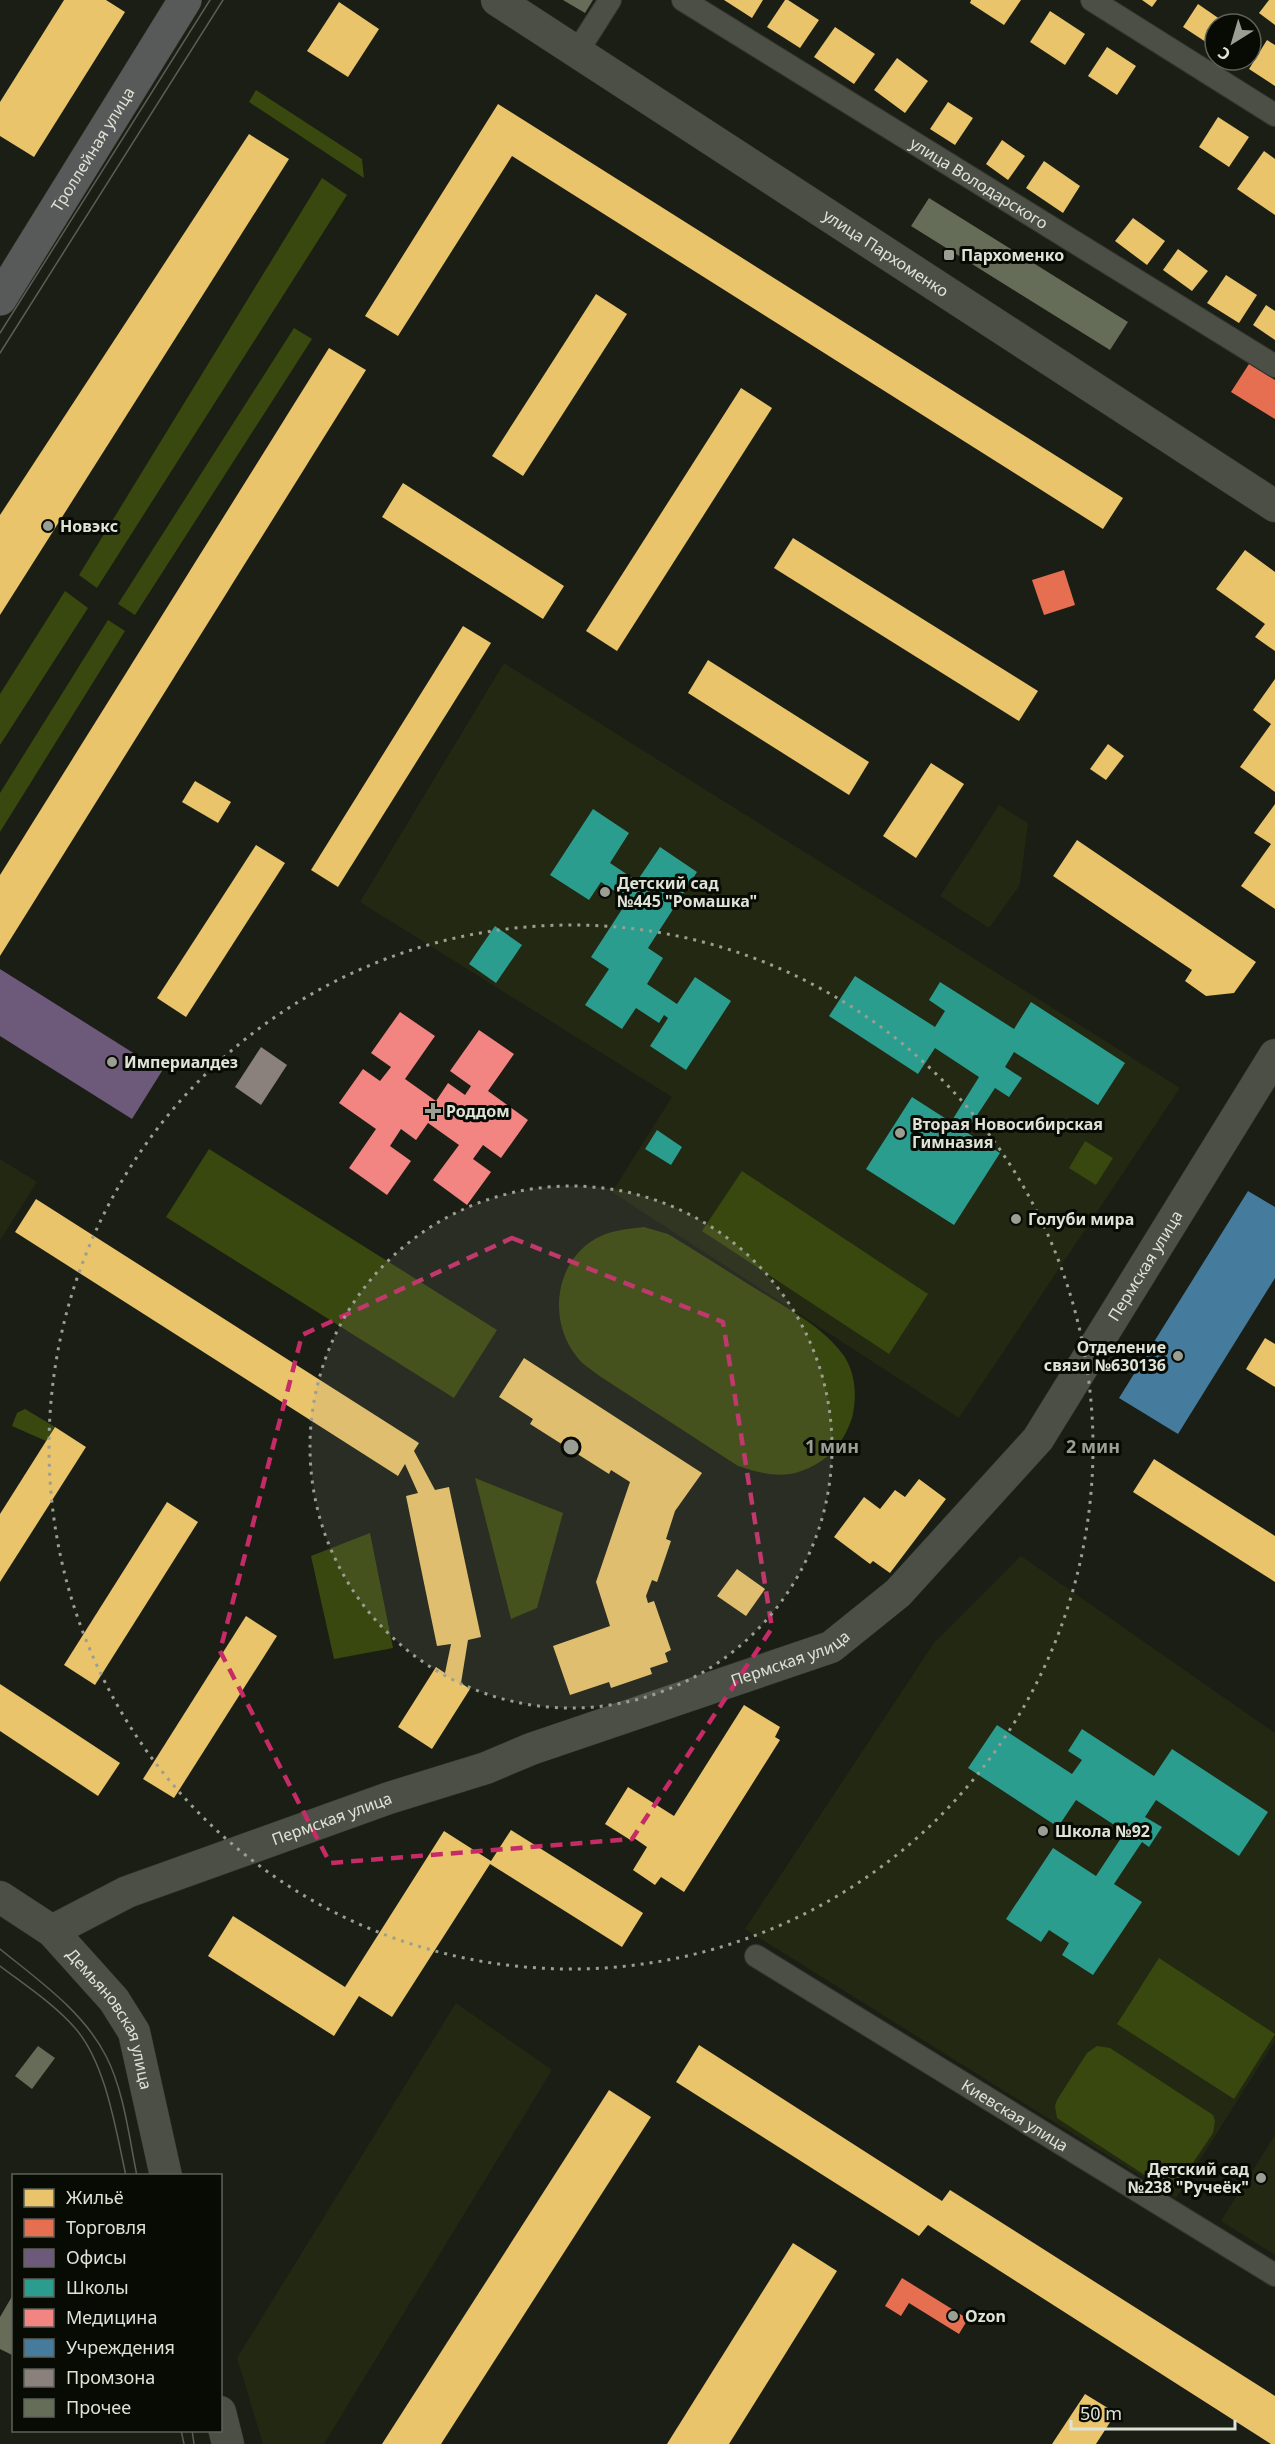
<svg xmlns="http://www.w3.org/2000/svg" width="1275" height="2444" font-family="'Noto Sans',sans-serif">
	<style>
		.built { fill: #222812 }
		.green { fill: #39480e }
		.homes { fill: #e9c46a }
		.shops { fill: #e76f51 }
		.offices { fill: #6d597a }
		.schools { fill: #2a9d8f }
		.health { fill: #f28482 }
		.public { fill: #457b9d }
		.industry { fill: #8a817c }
		.building { fill: #656c57 }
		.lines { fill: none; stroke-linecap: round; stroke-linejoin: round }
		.street-casing { stroke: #343730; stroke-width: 24 }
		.secondary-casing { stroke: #343730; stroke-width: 33 }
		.primary-casing { stroke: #343730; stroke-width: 34 }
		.street { stroke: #4c4f46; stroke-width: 22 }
		.secondary { stroke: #4c4f46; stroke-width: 32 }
		.primary { stroke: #575a59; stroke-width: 33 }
		.tram { stroke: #5b5d56; stroke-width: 1.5 }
		.marked { fill: none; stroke: #c52c67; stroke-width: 4.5; stroke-dasharray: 12 8; stroke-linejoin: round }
		.ring { fill: none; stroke: #9a9e93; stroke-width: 3; stroke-dasharray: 3 6 }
		.poi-dot { fill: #9a9e93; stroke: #080a04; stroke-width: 2 }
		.labels { text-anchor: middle; stroke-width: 6; stroke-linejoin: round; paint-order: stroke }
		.street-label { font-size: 16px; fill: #dee3d7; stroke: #080a04 }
		.poi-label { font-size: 16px; font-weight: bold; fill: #dee3d7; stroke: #080a04; text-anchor: start }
		.centre { fill: #9a9e93; stroke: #080a04; stroke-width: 3 }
		.ring-label { font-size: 18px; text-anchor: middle; font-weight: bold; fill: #9a9e93; stroke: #080a04; stroke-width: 6; stroke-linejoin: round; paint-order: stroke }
	</style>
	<rect width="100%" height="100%" fill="#1b1e14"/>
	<g class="built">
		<polygon points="504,663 1180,1088 959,1418 612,1192 672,1097 360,902"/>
		<polygon points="999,805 1028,823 1020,885 989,928 940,896"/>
		<polygon points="0,1159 37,1182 0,1240"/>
		<polygon points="1021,1556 1275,1733 1275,2041 1176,2198 745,1929 934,1643"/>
		<polygon points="456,2003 552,2070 324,2444 263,2444 237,2358"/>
		<polygon points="1275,2135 1275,2255 1221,2221"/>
	</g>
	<g class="green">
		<polygon points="256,90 362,159 364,178 249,102"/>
		<polygon points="322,178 347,195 97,588 79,575"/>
		<polygon points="294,328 312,339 135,615 118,604"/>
		<polygon points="65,591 88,608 0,745 0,694"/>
		<polygon points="108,620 125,631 0,832 0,793"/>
		<polygon points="1085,1141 1113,1158 1096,1185 1069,1168"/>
		<polygon points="209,1149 497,1330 454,1398 166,1217"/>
		<polygon points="742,1171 928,1294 889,1354 702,1231"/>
		<path d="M644,1227L668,1234C700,1253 730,1273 761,1292C790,1310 824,1328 844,1356C856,1374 857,1398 852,1418C847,1432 840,1446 828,1456C797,1480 774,1478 738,1466L598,1375C591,1369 582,1364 577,1357C548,1322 554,1263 595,1239C611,1230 627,1229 644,1227Z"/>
		<polygon points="25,1409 55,1427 46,1441 12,1426 17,1413"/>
		<polygon points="475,1478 563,1513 537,1608 511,1619"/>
		<polygon points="370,1533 393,1648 334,1659 311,1556"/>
		<polygon points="1159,1958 1275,2034 1234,2099 1117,2024"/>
		<polygon points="1097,2046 1110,2048 1213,2115 1215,2121 1213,2133 1178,2185 1172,2188 1160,2185 1057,2118 1055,2106 1057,2100 1087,2053"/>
	</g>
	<g class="homes">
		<polygon points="64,0 106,0 125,12 34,157 0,136 0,102"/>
		<polygon points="724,0 763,0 752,18"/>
		<polygon points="785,0 788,0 819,20 800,48 767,27"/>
		<polygon points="971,0 1021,0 1004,25 970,3"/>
		<polygon points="1142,0 1157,0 1152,7"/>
		<polygon points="1269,0 1275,0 1275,25 1259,13"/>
		<polygon points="339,2 379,29 348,77 307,51"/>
		<polygon points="1198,4 1227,24 1215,24 1215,48 1183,27"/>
		<polygon points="1050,11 1085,34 1065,65 1030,42"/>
		<polygon points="835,27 875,54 854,84 814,57"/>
		<polygon points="1267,40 1275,45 1275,86 1249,69"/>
		<polygon points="1107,47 1136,66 1117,95 1088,76"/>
		<polygon points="897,58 928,81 905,113 874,90"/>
		<polygon points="948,102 973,118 955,145 930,129"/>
		<polygon points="498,104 1123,498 1103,529 512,156 398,336 365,316"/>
		<polygon points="1218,117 1249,137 1229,167 1199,147"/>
		<polygon points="249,134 289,159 0,615 0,515"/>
		<polygon points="1002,140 1025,156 1008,180 986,164"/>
		<polygon points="1264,151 1275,159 1275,215 1237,189"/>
		<polygon points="1044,161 1080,186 1063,213 1026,188"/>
		<polygon points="1133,218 1165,241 1147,265 1115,241"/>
		<polygon points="1178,249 1208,271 1192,291 1163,270"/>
		<polygon points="1226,275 1257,295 1239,323 1207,303"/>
		<polygon points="596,294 627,314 523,476 492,456"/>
		<polygon points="1266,305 1275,311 1275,340 1253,325"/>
		<polygon points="329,348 366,370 0,956 0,875"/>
		<polygon points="741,388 772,408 617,651 586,631"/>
		<polygon points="403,483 564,586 543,619 382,517"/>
		<polygon points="793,538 1038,691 1019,721 774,568"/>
		<polygon points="1245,550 1275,572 1275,651 1255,637 1265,624 1216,589"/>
		<polygon points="463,626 491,643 338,887 311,870"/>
		<polygon points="708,660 869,762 849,795 688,693"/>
		<polygon points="1275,679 1275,792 1240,767 1271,724 1253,710"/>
		<polygon points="1108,744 1124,756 1106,780 1090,769"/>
		<polygon points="931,763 964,784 916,858 883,836"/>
		<polygon points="195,781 231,802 218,823 182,802"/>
		<polygon points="1275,804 1275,909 1241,886 1271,844 1254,833"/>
		<polygon points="1077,840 1256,962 1234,993 1206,996 1185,981 1192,970 1053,876"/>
		<polygon points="256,845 285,863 186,1017 157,998"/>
		<polygon points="36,1199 419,1443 414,1451 435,1490 449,1487 481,1637 468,1640 461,1683 470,1689 432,1749 398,1727 436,1667 445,1673 451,1644 437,1646 406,1496 418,1493 405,1464 398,1476 15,1232"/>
		<polygon points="1265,1338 1275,1344 1275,1387 1246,1369"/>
		<polygon points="524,1358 702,1473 675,1511 666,1539 671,1541 657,1582 652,1580 646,1596 648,1603 654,1601 671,1650 665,1653 668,1662 650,1668 652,1674 611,1688 609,1682 570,1695 553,1646 610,1626 596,1582 630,1482 611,1470 609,1474 530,1424 533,1419 499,1397"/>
		<polygon points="55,1427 86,1447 0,1582 0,1514"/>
		<polygon points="1154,1459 1275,1536 1275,1582 1133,1492"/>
		<polygon points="919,1479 946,1499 890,1573 873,1561 870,1564 834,1537 864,1497 880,1509 895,1490 905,1497"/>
		<polygon points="167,1502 198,1522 95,1685 64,1665"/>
		<polygon points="737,1569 765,1589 746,1616 717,1596"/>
		<polygon points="246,1616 277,1636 174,1798 143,1779"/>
		<polygon points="0,1684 120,1763 98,1796 0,1731"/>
		<polygon points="744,1705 780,1727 775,1737 780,1740 684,1892 661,1877 655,1885 633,1870 647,1847 634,1838 632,1841 605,1824 628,1787 674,1816"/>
		<polygon points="511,1830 643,1913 622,1947 490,1864 392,2017 359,1996 334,2036 208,1956 233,1916 345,1987 444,1831 491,1861"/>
		<polygon points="699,2045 942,2201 950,2190 1275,2396 1275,2444 1271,2444 928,2225 919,2236 676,2082"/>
		<polygon points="609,2090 651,2117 441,2444 382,2444"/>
		<polygon points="793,2243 837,2271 729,2444 667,2444"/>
		<polygon points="1085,2394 1116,2413 1096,2444 1052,2444"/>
	</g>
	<g class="shops">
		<polygon points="1249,364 1275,380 1275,419 1231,392"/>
		<polygon points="1064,570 1075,605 1044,615 1032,580"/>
		<polygon points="902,2278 968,2319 959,2334 909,2303 901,2316 885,2306"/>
	</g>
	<polygon class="offices" points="0,969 162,1071 132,1119 0,1036"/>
	<g class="schools">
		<polygon points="593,809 629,833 610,863 637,881 660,847 697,872 648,948 663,958 647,984 677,1004 695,977 731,1001 686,1070 650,1046 668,1018 664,1015 659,1023 636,1008 622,1029 585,1005 609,969 591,957 628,900 601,882 589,900 550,875"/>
		<polygon points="495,926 522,945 496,983 469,964"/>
		<polygon points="855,976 935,1027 945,1011 929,1000 940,982 1014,1029 1031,1002 1125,1063 1098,1105 1014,1052 1005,1067 1022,1078 1009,1097 995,1088 966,1132 1000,1153 954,1225 866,1169 912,1097 951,1122 979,1077 935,1048 918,1074 829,1016"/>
		<polygon points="657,1130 682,1147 671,1165 645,1149"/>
		<polygon points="997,1725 1072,1774 1082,1760 1068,1751 1082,1729 1154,1776 1172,1749 1268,1812 1239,1856 1156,1800 1145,1817 1162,1827 1149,1847 1142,1842 1114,1884 1142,1902 1093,1975 1062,1955 1069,1943 1049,1930 1041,1942 1006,1919 1053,1848 1096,1876 1125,1832 1076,1800 1058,1827 968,1768"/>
	</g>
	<polygon class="health" points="400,1012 435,1036 405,1079 436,1101 448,1083 465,1095 471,1086 450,1071 479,1030 514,1054 488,1091 528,1120 501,1158 483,1145 473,1159 491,1172 467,1205 433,1180 459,1145 428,1123 416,1140 401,1129 390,1146 411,1161 387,1195 349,1168 376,1129 339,1103 363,1069 380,1081 391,1067 371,1053"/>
	<polygon class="public" points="1248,1191 1275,1207 1275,1278 1178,1434 1119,1398"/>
	<polygon class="industry" points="261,1047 287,1065 261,1105 235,1087"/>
	<g class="building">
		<polygon points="563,0 593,0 585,13"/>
		<polygon points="929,198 1128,322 1110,350 911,226"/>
		<polygon points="38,2046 55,2058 32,2089 15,2076"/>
		<polygon points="14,2293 14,2356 0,2349 0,2317"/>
	</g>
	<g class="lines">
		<g class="street-casing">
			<g id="street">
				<path id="s1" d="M683,0L1275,366"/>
				<polyline points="1092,0 1275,115"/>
				<polyline points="577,52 610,0"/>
				<path id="s2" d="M756,1956L1275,2275"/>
			</g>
		</g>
		<g class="secondary-casing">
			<g id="secondary">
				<path id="s3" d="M497,0L1275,506"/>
				<path id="s4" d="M0,1897L52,1931L114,2000L134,2032L166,2176"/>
				<path id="s5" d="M52,1931L127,1892L389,1798L486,1768L531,1749L831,1647L898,1593L1038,1439L1275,1055"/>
				<polyline points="220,2412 228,2444"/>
			</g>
		</g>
		<g class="primary-casing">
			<g id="primary">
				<path id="s6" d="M0,299L185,0"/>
			</g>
		</g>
		<use href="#street" class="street"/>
		<use href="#secondary" class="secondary"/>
		<use href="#primary" class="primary"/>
		<g class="tram">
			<polyline points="0,333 210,0"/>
			<polyline points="0,353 223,0"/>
			<path d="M0,1949C38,1980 83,2011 106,2056C124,2091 129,2137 137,2176"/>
			<path d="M0,1966C25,1985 54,2004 75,2028C106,2063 116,2131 126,2176"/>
			<polyline points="181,2430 184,2444"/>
			<polyline points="192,2430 194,2444"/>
		</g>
	</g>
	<path class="marked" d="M512,1238L723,1322L772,1628L632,1839L330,1863L220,1651L302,1335Z"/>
	<circle cx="571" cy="1447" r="261" fill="#9a9e93" fill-opacity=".12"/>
	<g class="ring">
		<circle cx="571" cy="1447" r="261"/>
		<circle cx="571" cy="1447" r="522"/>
	</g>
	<g class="poi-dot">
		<rect x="943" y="249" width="12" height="12" rx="3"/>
		<circle cx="48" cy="526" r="6"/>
		<circle cx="605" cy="892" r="6"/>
		<circle cx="112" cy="1062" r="6"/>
		<path d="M430 1102h6v6h6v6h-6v6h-6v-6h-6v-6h6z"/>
		<circle cx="900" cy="1133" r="6"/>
		<circle cx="1016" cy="1219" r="6"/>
		<circle cx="1178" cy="1356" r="6"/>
		<circle cx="1043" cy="1831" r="6"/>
		<circle cx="1261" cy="2178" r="6"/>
		<circle cx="953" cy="2316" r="6"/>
	</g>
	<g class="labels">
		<g class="street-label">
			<text dy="6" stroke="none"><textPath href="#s6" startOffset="176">Троллейная улица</textPath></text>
			<text dy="6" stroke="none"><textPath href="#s1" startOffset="348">улица Володарского</textPath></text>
			<text dy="6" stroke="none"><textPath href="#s3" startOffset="464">улица Пархоменко</textPath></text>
			<text dy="6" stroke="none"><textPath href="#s5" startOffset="1328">Пермская улица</textPath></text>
			<text dy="6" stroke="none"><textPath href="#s5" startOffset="788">Пермская улица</textPath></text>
			<text dy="6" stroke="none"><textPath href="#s5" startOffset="302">Пермская улица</textPath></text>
			<text dy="6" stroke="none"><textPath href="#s4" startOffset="170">Демьяновская улица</textPath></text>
			<text dy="6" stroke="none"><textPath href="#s2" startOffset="304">Киевская улица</textPath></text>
		</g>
		<g class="poi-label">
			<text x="961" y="261">Пархоменко</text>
			<text x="60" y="532">Новэкс</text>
			<text x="617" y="889">Детский сад<tspan x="617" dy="18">№445 "Ромашка"</tspan></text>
			<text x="124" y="1068">Империалдез</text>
			<text x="446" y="1117">Роддом</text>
			<text x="912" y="1130">Вторая Новосибирская<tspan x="912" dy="18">Гимназия</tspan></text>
			<text x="1028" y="1225">Голуби мира</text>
			<text x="1166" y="1353" text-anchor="end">Отделение<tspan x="1166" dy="18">связи №630136</tspan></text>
			<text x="1055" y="1837">Школа №92</text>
			<text x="1249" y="2175" text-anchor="end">Детский сад<tspan x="1249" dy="18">№238 "Ручеёк"</tspan></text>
			<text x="965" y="2322">Ozon</text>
		</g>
	</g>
	<circle cx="571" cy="1447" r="9" class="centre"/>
	<g class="ring-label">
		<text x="832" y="1453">1 мин</text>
		<text x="1093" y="1453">2 мин</text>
	</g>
	<rect x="12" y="2174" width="210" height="258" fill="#080a04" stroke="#5e6158" stroke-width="1.5"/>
	<rect x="24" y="2189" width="30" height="18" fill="#e9c46a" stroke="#5e6158" stroke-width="1.5"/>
	<text x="66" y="2204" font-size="18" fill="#dee3d7">Жильё</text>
	<rect x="24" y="2219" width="30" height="18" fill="#e76f51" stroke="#5e6158" stroke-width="1.5"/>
	<text x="66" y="2234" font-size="18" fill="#dee3d7">Торговля</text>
	<rect x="24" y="2249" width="30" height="18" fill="#6d597a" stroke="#5e6158" stroke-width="1.5"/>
	<text x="66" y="2264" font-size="18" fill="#dee3d7">Офисы</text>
	<rect x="24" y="2279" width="30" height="18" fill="#2a9d8f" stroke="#5e6158" stroke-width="1.5"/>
	<text x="66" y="2294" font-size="18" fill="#dee3d7">Школы</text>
	<rect x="24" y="2309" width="30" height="18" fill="#f28482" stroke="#5e6158" stroke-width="1.5"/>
	<text x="66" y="2324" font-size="18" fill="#dee3d7">Медицина</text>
	<rect x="24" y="2339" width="30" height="18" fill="#457b9d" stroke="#5e6158" stroke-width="1.5"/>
	<text x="66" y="2354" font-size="18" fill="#dee3d7">Учреждения</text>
	<rect x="24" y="2369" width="30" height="18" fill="#8a817c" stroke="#5e6158" stroke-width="1.5"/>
	<text x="66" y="2384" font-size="18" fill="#dee3d7">Промзона</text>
	<rect x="24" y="2399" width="30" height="18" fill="#656c57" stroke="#5e6158" stroke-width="1.5"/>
	<text x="66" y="2414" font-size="18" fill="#dee3d7">Прочее</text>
	<g transform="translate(1233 42) rotate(217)"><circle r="28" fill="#080a04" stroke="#5e6158" stroke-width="1.5"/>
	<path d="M0-4.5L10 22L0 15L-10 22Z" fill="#9a9e93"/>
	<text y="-9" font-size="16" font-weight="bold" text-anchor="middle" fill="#dee3d7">С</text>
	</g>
	<path d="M1071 2420v9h164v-9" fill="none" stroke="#dee3d7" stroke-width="3"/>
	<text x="1080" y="2420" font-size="18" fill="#dee3d7" stroke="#080a04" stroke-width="4.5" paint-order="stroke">50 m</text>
</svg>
